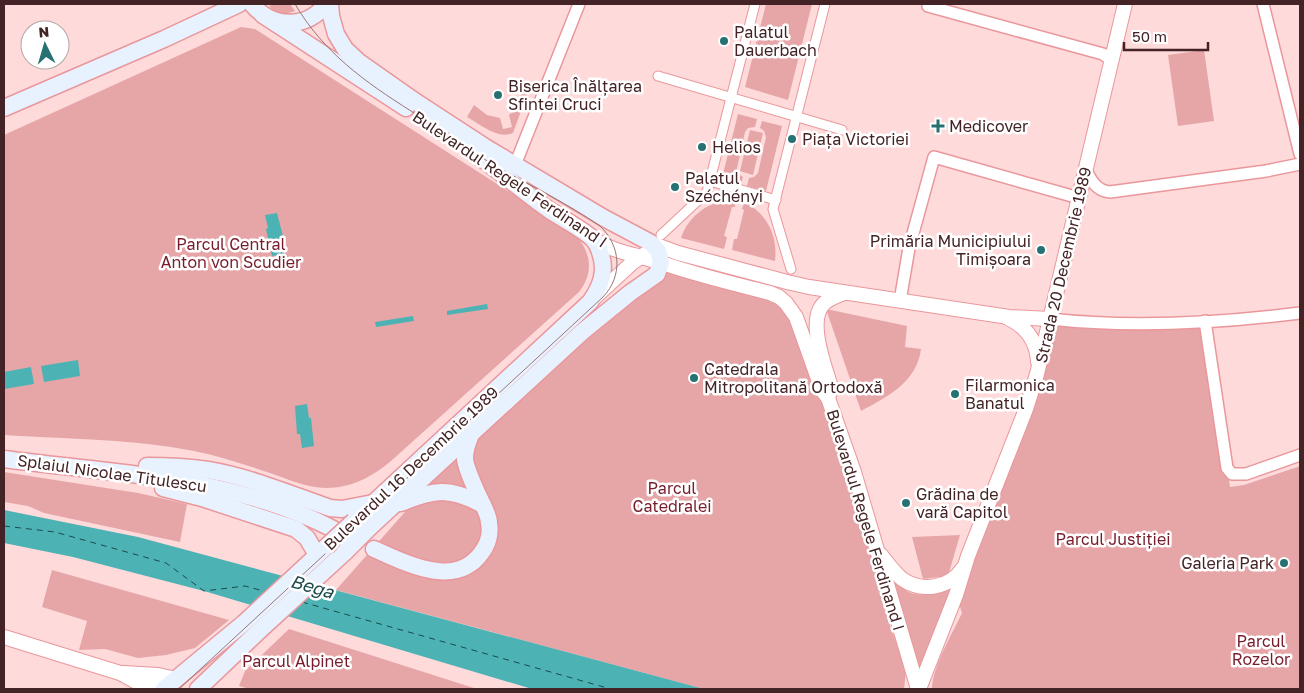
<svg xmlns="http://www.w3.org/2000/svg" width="1304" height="693" font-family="'Golos Text',sans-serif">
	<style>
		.green { fill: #e6a6a8 }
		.water { fill: #4cb2b4 }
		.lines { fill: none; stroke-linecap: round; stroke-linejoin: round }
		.ferry { stroke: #1c4a4b; stroke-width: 1; stroke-dasharray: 6 5; stroke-linecap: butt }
		.pedestrian-casing { stroke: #ea979b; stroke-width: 11 }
		.minor-casing { stroke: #ea979b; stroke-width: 14 }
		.tertiary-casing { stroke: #ea979b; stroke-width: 16 }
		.secondary-casing { stroke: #ea979b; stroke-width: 19 }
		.pedestrian { stroke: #fff; stroke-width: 9 }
		.minor { stroke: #fff; stroke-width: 11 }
		.tertiary { stroke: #fff; stroke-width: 14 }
		.secondary { stroke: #e8f2ff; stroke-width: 16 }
		.tram { stroke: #987678; stroke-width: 1 }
		.secondary-bridge-casing { stroke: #ea979b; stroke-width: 19; stroke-linecap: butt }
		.secondary-bridge { stroke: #e8f2ff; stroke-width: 16 }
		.poi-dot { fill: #267172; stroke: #fff; stroke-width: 2 }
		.labels { text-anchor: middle; stroke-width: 5; stroke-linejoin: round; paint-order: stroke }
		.poi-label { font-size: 16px; fill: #432325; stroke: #fff; text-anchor: start }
		.street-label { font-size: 16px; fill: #432325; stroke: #fff }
		.park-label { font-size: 16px; fill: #771c2a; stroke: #fff }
		.water-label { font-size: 18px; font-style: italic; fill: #1c4a4b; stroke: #fff }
	</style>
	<rect width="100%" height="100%" fill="#fedadb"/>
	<g class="green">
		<path d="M274,4H290L295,11C284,15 277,14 269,6Z"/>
		<polygon points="766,4 812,4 788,100 745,87"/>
		<path d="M241,27L255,29L572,232C591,249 595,272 579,292L391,461C372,477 351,488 326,488C305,488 286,478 267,472C243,464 219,456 194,451C134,439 65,439 4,435V135Z"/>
		<polygon points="1204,50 1214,121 1178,126 1168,55"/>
		<path d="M523,90L528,92L513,133C498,140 480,124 467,117L474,105L487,115L500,118L503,129L512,127L509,115L515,110Z"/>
		<polygon points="738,114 757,119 755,127 748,128 745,132 737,168 738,174 743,177 741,184 722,178"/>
		<polygon points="762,121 782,126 766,191 747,186 749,178 754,177 758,173 766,137 764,131 760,128"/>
		<polygon points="750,130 763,133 753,175 740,171"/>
		<path d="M731,200H736L735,207H732L724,236L727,237L724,249L681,238C689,215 708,202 731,200Z"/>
		<path d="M744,202C767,213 778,236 775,261L732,250L734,239H737L744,210L742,209Z"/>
		<polygon points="673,271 786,303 814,337 889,622 906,671 904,689 704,689 336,590 427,487 426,486 479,428 664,274"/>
		<path d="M826,309L907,326L905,347L921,349C917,382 887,397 861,411Z"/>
		<path d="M1205,321L1230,487L1244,485L1300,466V689H932C932,668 953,632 962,613L956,595L1050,322Z"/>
		<polygon points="4,472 138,493 187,504 180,542 44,513 28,506 4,502"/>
		<polygon points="960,535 948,576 923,579 912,537"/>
		<polygon points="52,570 229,620 195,648 166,655 138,658 105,649 79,650 87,621 42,607"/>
		<path d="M892,577C897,582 903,590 911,593C923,597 943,593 954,587L920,674Z"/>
		<polygon points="289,629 477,689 250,689 239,686 245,671"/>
	</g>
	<g class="water">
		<polygon points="277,213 284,240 282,241 284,254 272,256 266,229 268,228 265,215"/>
		<polygon points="487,304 488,309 447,315 447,311"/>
		<polygon points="413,316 414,321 376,327 375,322"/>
		<polygon points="78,360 80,376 44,382 41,366"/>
		<polygon points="31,367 34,384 4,389 4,372"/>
		<polygon points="307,404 309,418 311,418 314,446 302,448 300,434 297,434 295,406"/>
		<polygon points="4,510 138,537 704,689 532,689 204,591 73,557 4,543"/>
	</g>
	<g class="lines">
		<g class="ferry">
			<polyline points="4,526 55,532 166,563 204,591 245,586 267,592"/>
			<polyline points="302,602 611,689"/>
		</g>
		<g class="pedestrian-casing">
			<g id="pedestrian">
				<polyline points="658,76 842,130"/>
				<polyline points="710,181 776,200"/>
				<polyline points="661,235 707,192 755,4"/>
				<polyline points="791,269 773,209 825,4"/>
			</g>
		</g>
		<g class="minor-casing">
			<g id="minor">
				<polyline points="1263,4 1300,154"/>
				<polyline points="928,6 1103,54 1111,60"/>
				<polyline points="515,165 579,4"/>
				<path d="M1086,170C1091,181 1097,191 1110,192L1266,171L1300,164"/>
				<polyline points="900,301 909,248 934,157 1079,198"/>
				<path d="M1050,319C1130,328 1220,323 1300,313"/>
				<polyline points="1205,321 1227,468 1232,474 1246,474 1300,455"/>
			</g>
		</g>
		<g class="tertiary-casing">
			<g id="tertiary">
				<path d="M593,239C618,254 636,254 662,263C697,275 734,284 770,293L779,297L786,303L796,317L822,390L828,398L854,472L918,689"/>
				<polyline points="651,243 678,253 787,282 809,287 1009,317 1050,319"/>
				<polyline points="595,297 632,263 645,254"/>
				<path d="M1006,317C1026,326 1037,341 1038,362"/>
				<path d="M829,395L831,387C825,367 809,326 821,307C826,299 836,296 844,293"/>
				<path d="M881,555C887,563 894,572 902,579C922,593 950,588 963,568"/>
				<polyline points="4,637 120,673 138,683 163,689"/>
				<polyline points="123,673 158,675 176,679"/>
				<polyline points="919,689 956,595 968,556 1026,409 1037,374 1125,4"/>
			</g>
		</g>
		<g class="secondary-casing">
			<g id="secondary">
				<path d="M252,4C271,28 307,30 326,4"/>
				<polyline points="330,4 331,16 336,34 345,49 359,62 416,102 485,147 604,218 651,243 658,251 661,262 657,274 630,293 582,332 370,527"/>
				<polyline points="263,15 406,108"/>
				<polyline points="4,108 164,39 239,4"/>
				<path d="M4,459C116,474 231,476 333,529"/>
				<path d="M147,466C167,466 188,467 208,470C250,477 290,494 330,508L342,509L373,503"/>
				<polyline points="163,488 202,498 296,529 307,538 317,555"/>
				<path d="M401,503C434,489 450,487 483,505"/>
				<path d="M354,521L590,302C601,287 607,271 600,252C599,248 596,242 593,239C584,230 559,217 548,209C520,190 496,167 468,149"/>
				<path d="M374,549C406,563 456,590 482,552C488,544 491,533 489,523C489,517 486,511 483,505C478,495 466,469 465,459C465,451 467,444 470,437"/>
				<polyline points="164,689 244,623 326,547"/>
				<polyline points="198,689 261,629 345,552"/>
			</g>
		</g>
		<use href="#pedestrian" class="pedestrian"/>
		<use href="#minor" class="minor"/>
		<use href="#tertiary" class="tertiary"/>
		<use href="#secondary" class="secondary"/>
		<path class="tram" d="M179,689L603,297C623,276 621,246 600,226C564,201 522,182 484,159C459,144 435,127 411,111C365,82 323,52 295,4"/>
		<g class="secondary-bridge-casing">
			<g id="secondary-bridge">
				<polyline points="327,546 354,521"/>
				<polyline points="345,552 370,527"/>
			</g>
		</g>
		<use href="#secondary-bridge" class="secondary-bridge"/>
	</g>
	<g class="poi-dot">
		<circle cx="724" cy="41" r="5"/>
		<circle cx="498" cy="95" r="5"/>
		<path d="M935.5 118.5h5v5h5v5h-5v5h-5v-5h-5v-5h5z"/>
		<circle cx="792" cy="139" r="5"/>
		<circle cx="702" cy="147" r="5"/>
		<circle cx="675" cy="187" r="5"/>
		<circle cx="1041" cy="250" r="5"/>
		<circle cx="694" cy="378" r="5"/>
		<circle cx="955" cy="394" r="5"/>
		<circle cx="906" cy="503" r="5"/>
		<circle cx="1284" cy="563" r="5"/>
	</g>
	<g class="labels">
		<g class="poi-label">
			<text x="734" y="38">Palatul<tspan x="734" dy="18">Dauerbach</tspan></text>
			<text x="508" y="92">Biserica Înălțarea<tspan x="508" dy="18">Sfintei Cruci</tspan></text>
			<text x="949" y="132">Medicover</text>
			<text x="802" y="145">Piața Victoriei</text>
			<text x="712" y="153">Helios</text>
			<text x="685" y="184">Palatul<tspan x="685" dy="18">Széchényi</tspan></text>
			<text x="1031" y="247" text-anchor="end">Primăria Municipiului<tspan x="1031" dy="18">Timișoara</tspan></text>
			<text x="704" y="375">Catedrala<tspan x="704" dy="18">Mitropolitană Ortodoxă</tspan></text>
			<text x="965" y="391">Filarmonica<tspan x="965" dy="18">Banatul</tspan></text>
			<text x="916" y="500">Grădina de<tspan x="916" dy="18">vară Capitol</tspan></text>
			<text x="1274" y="569" text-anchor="end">Galeria Park</text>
		</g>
		<g class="street-label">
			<text transform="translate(510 179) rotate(34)" y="6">Bulevardul Regele Ferdinand I</text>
			<text transform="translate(1063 265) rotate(-77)" y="6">Strada 20 Decembrie 1989</text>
			<text transform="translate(411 468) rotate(-43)" y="6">Bulevardul 16 Decembrie 1989</text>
			<text transform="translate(112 473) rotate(8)" y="6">Splaiul Nicolae Titulescu</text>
			<text transform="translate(866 520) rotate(73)" y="6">Bulevardul Regele Ferdinand I</text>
		</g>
		<g class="park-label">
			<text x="231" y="250">Parcul Central<tspan x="231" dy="18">Anton von Scudier</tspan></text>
			<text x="672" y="494">Parcul<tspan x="672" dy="18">Catedralei</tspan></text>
			<text x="1113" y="545">Parcul Justiției</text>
			<text x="1261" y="647">Parcul<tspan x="1261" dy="18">Rozelor</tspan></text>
			<text x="296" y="667">Parcul Alpinet</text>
		</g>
		<g class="water-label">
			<text transform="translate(312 587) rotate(16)" y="6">Bega</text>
		</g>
	</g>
	<rect width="1304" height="693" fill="none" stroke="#432325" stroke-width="10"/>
	<g transform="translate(45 45) rotate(355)"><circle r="24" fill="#ffffff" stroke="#b4a7a8"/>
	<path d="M0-4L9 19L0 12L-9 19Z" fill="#267172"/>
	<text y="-8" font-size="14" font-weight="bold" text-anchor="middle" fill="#432325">N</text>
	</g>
	<path d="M1124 42v8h84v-8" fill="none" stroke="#432325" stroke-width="2.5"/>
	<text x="1132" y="42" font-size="15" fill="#432325" stroke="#ffffff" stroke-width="4" paint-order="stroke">50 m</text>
</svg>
